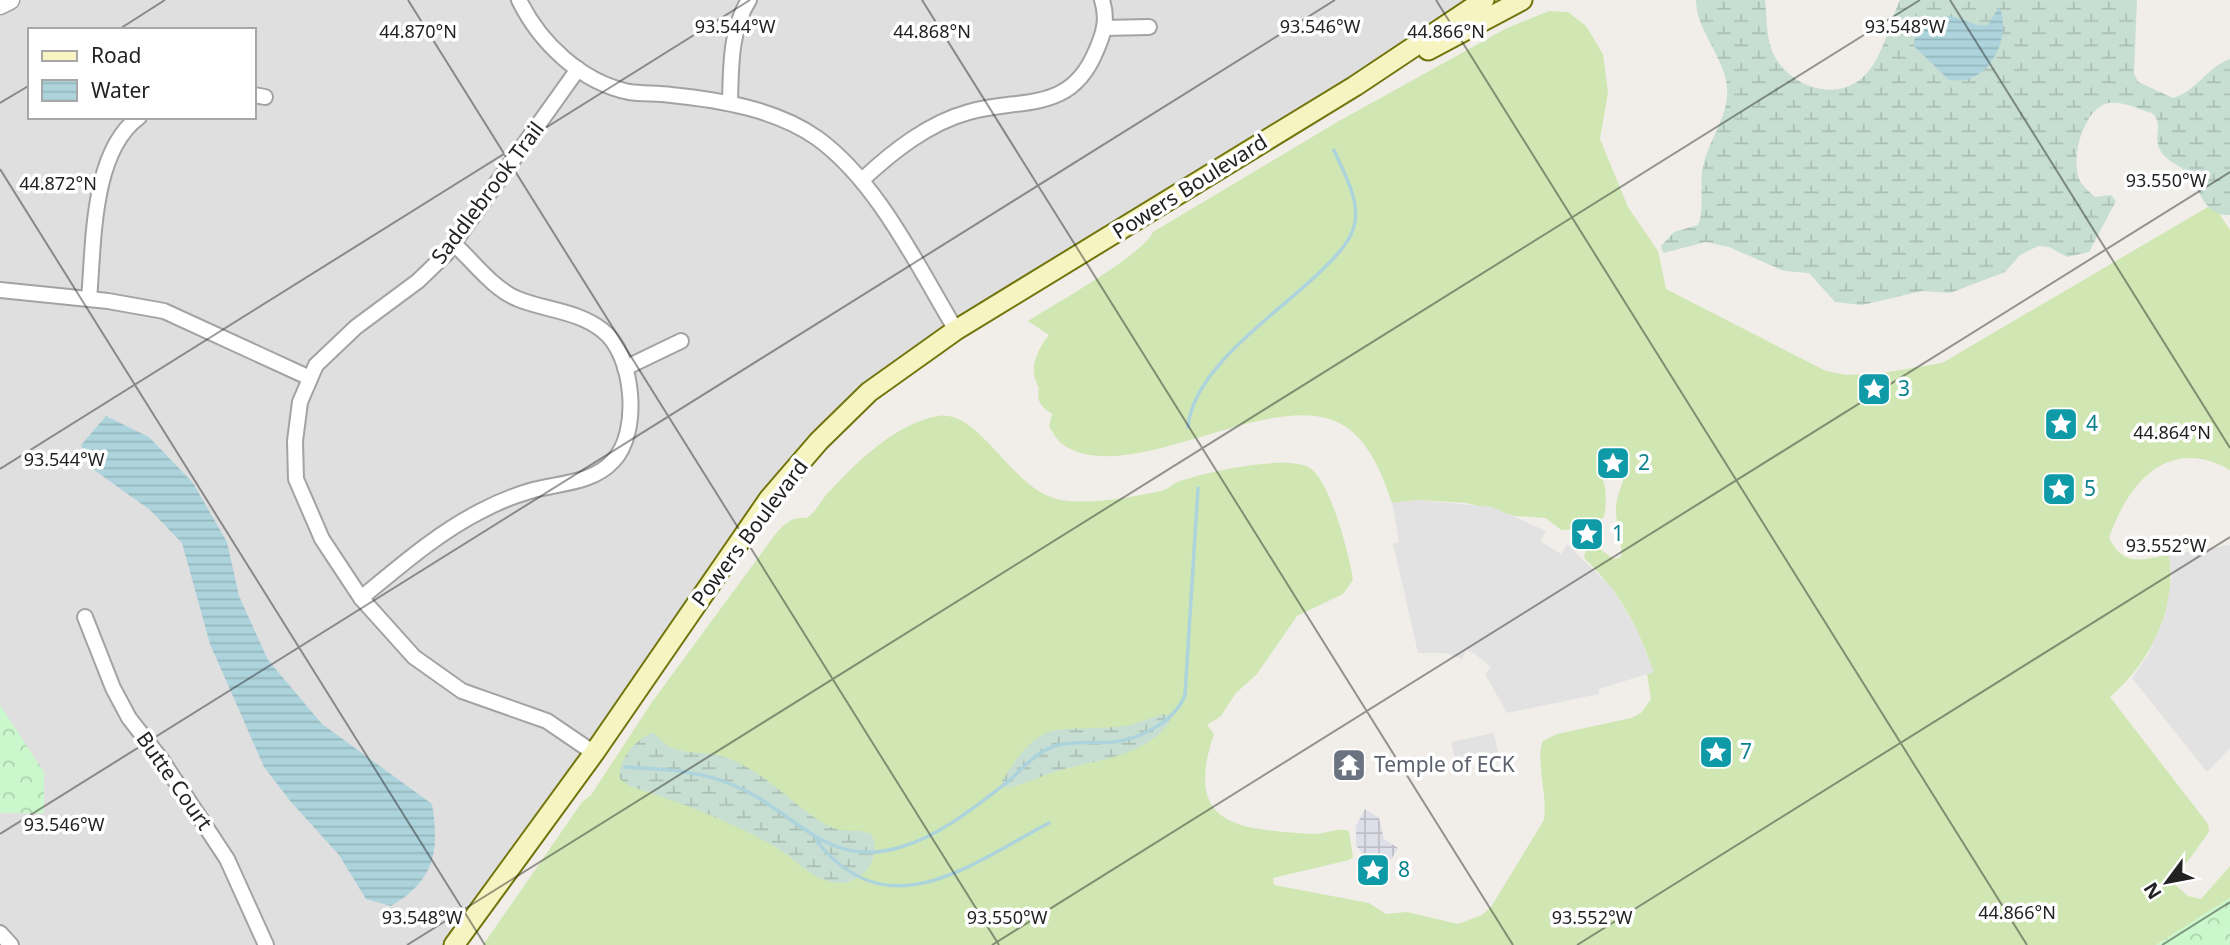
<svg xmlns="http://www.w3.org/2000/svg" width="2230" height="945" font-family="'Noto Sans',sans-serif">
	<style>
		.residential { fill: #e0dfdf; fill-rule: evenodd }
		.grass { fill: #d0e7b3 }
		.wetland { fill: url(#wetland-marsh) }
		.park { fill: url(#park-crowns) }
		.parking { fill: #e2e2e2 }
		.plaza { fill: url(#plaza-grid) }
		.water { fill: url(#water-rules) }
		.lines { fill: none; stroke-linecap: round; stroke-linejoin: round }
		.stream { stroke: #add4dc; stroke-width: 3.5 }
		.minor-casing { stroke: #a3a3a3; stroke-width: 18 }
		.tertiary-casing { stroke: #a3a3a3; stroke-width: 21 }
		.secondary-casing { stroke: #71750c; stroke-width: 23 }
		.minor { stroke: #fff; stroke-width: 14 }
		.tertiary { stroke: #fff; stroke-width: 18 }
		.secondary { stroke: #f6f5c2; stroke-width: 19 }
		.ticks { fill: none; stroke: #222; stroke-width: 2; stroke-opacity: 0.45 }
		.labels { text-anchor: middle; stroke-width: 7; stroke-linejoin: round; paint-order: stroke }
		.street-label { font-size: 21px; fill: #222; stroke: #fff }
		.culture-label { font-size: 21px; fill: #0d838f; stroke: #fff; text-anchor: start }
		.worship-label { font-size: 21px; fill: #5b616d; stroke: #fff; text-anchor: start }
		.ticks-label { font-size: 18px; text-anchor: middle; fill: #222; stroke: #fff; stroke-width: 7; stroke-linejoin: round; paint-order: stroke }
	</style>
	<defs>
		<pattern id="wetland-marsh" width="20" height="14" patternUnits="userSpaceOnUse" patternTransform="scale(1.75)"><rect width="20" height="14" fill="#c7ded2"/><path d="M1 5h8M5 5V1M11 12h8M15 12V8" fill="none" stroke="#abbeb4"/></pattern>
		<pattern id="park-crowns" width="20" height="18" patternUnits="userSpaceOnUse" patternTransform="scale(1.75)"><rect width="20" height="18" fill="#caf7cb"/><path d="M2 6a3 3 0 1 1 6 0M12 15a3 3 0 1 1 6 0" fill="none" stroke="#add3ae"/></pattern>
		<pattern id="plaza-grid" width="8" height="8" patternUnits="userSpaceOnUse" patternTransform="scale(1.75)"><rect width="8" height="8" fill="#dddee7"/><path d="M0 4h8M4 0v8" fill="none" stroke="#bdbec6"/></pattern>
		<pattern id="water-rules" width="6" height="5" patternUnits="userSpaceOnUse" patternTransform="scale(1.75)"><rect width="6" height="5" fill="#add4dc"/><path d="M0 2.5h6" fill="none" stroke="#95b6bc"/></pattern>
	</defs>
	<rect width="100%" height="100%" fill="#f1eee9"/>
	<path class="residential" d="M0,0H1489L869,392L796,467L454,945H0ZM30,30H254V117H30Z"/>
	<path class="grass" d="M1549,11L1568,12L1586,26L1603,54L1608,92L1600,139L1628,207L1658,251L1666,289L1826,371L1847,375L1882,373L1942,363L2213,204L2230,230V470C2168,435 2128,483 2109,538C2125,568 2140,559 2169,555C2178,609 2150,662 2110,697L2208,824L2209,832L2188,861L2171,875V881L2188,896L2201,899L2230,866V898L2156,945H483L582,802L591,795L652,702L777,532C787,522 792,517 807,518C816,512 819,503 827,494C856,463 894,424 938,416C981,409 1011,491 1061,500C1091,505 1132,497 1161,491C1168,490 1173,483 1180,481C1206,472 1287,454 1310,468C1330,480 1350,557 1353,580L1343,594L1297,616L1257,674L1236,693L1221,716L1207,725L1214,734C1183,826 1237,829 1312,834C1324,835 1338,827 1349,831L1353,857L1349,860L1273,878L1274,885L1369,903L1386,914L1407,912L1458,924L1482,915L1491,907L1544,820C1548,798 1535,757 1543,741L1557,734L1631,718L1641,713L1651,699L1647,674L1653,672C1640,628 1617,589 1584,558L1587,546L1594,545L1614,559L1621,557C1623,542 1615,524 1616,506C1618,488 1632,469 1623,452L1606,449C1591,459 1600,469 1604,483C1607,494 1606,506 1604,517L1584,529L1561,530L1546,518L1515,516L1467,503L1418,500L1392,503C1383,476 1370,443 1346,427C1278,380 1129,492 1062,444C1057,440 1053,432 1049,427L1052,414C1041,407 1036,401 1039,388C1028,370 1036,351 1049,335L1028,321C1053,305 1143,255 1153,232L1339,121L1507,28Z"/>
	<g class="wetland">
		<path d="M1696,0H1765C1767,15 1766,33 1771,48C1784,86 1838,106 1867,73C1884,54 1889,23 1900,0H2137L2134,73L2138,82L2173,98C2197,91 2207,67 2230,59V215C2201,216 2201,186 2185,171C2175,162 2161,159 2158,144C2155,131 2163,124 2152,113C2138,109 2120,99 2105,104C2082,113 2070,161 2080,181C2084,188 2090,192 2095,197L2111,195L2116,201L2089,252L2067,257L2049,247L2038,246L2020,255L2005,272L1950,293L1922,291L1862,305L1835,302L1809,273L1784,271L1729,247L1706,242L1663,253L1661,246L1674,232L1698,225C1705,208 1699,185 1703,167C1709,137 1733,112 1726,80C1720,52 1696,28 1696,0Z"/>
		<path d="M1166,714L1171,720C1148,755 1100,760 1064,769C1044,774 1027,784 1007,788L1002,781C1045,713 1054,734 1125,726C1139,724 1152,716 1166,714Z"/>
		<path d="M653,733C659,737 663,744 670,747C686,755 714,751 733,760C767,775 790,802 821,822C845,837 854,826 871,834C884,860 859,889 831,882C810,877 795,859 777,848C731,821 680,802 629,786L620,779C616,762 637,737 653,733Z"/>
	</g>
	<g class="park">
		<polygon points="0,705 44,772 44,813 0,813"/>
		<polygon points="2230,898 2230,945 2156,945"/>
	</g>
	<g class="parking">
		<polygon points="1418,500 1492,507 1546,531 1540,541 1561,554 1567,544 1612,588 1636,628 1654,672 1599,689 1599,694 1507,713 1485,674 1491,667 1475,654 1466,650 1462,659 1445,653 1418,653 1393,543 1399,542 1392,503"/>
		<polygon points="2230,545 2230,748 2207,772 2132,678 2149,653 2165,615 2172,577 2169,555"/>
		<polygon points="1494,733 1498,754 1456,763 1451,742"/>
	</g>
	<polygon class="plaza" points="1365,809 1379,818 1384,839 1398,848 1392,858 1383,863 1366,859 1356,845 1356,826"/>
	<g class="water">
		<path d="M1999,7C2014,39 1985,90 1948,79L1914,46C1914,37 1917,33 1924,27C1949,1 1964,29 1988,25Z"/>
		<path d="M106,416L149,437L193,483L227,542L239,596L268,660L322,724L432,804C440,852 434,881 391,906L366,899L339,855L291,802L264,767L210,644L182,543L150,510L90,467L81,445Z"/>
	</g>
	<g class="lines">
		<g class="stream">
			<path d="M1188,427C1193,365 1286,308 1326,266C1338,254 1352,240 1355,222C1359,197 1343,172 1334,150"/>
			<path d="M625,767C667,769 706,771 744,790C799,817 830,869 901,847C939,836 974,808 1005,784C1021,771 1035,752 1055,746C1074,740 1094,744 1113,742C1141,739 1175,721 1185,695L1198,488"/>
			<path d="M816,840C888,932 970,864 1049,823"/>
		</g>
		<g class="minor-casing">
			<g id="minor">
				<path d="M519,0C540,43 581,82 629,92C643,94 658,93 671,95C720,100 776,109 817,138C878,182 918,267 956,330"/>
				<polyline points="1104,28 1149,27"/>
				<polyline points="578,69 446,254 418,281 356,327 316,365 300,402 295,441 296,479 322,539 361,598 414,657 462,691 547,721 594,753"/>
				<polyline points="254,95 265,97"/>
				<path d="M730,102C731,69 730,29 749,0"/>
				<path d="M862,180C892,152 928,123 969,112C1022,97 1070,114 1096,51C1104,33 1108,19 1102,0"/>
				<polyline points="0,290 108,301 164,311 310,378"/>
				<path d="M89,299C94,244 91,152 139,117"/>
				<polyline points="625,368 681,341"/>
				<path d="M361,598C399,567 436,534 481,511C496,503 513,496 530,491C557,483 592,484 613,461C641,433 634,353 602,330C578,311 545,310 518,299C493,289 474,262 454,244"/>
				<polyline points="85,617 113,688 129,718 161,759 227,859 266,945"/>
				<polyline points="0,933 11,945"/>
			</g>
		</g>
		<g class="tertiary-casing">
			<polyline id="tertiary" points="0,5 10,0"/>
		</g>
		<g class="secondary-casing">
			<g id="secondary">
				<polyline points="1428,50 1522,0"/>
				<polyline points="454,945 594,753 769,499 819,441 869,392 956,330 1355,86 1484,0"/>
			</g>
		</g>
		<use href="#minor" class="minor"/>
		<use href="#tertiary" class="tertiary"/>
		<use href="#secondary" class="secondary"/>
	</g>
	<path class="ticks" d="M408,0L999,945M922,0L1513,945M1436,0L2027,945M1950,0L2230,448M118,30L165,0M0,103L30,85M0,169L485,945M0,469L750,0M0,834L1335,0M407,945L1920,0M992,945L2230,172M1577,945L2230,537M2162,945L2230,902"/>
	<defs>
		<g id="sight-square" transform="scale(1.75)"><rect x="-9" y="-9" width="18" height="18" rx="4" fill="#0f9aa8" stroke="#fff"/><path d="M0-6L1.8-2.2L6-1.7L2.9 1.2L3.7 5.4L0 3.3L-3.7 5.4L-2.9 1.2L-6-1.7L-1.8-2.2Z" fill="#fff"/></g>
		<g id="temple-square" transform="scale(1.75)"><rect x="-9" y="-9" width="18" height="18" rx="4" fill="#6b7280" stroke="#fff"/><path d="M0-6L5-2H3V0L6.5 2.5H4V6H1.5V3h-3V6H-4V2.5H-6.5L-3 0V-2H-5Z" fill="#fff"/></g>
	</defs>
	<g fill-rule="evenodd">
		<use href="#sight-square" x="1874" y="389"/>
		<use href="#sight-square" x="2061" y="424"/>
		<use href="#sight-square" x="1613" y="463"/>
		<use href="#sight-square" x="2059" y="489"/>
		<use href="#sight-square" x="1587" y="534"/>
		<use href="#sight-square" x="1716" y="752"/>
		<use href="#temple-square" x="1349" y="765"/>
		<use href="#sight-square" x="1373" y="870"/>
	</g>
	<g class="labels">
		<g class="street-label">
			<text transform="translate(1190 187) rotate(-32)" y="7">Powers Boulevard</text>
			<text transform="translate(488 193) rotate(-53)" y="7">Saddlebrook Trail</text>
			<text transform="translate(750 533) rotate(-53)" y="7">Powers Boulevard</text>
			<text transform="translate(174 781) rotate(55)" y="7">Butte Court</text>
		</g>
		<g class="culture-label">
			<text x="1898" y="396">3</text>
			<text x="2086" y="431">4</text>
			<text x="1638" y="470">2</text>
			<text x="2084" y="496">5</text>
			<text x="1612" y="541">1</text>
			<text x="1740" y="759">7</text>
			<text x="1398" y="877">8</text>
		</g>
		<g class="worship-label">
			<text x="1374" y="772">Temple of ECK</text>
		</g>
	</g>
	<g class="ticks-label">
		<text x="1320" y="33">93.546°W</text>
		<text x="1905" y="33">93.548°W</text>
		<text x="735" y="33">93.544°W</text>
		<text x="418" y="38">44.870°N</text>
		<text x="932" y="38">44.868°N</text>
		<text x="1446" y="38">44.866°N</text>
		<text x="2166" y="187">93.550°W</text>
		<text x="58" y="190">44.872°N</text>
		<text x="2172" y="439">44.864°N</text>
		<text x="64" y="466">93.544°W</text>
		<text x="2166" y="552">93.552°W</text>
		<text x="64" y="831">93.546°W</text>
		<text x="2017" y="919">44.866°N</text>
		<text x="422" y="924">93.548°W</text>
		<text x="1007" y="924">93.550°W</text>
		<text x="1592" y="924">93.552°W</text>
	</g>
	<rect x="28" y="28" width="228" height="91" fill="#ffffff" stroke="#a7a7a7" stroke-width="2"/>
	<rect x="42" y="51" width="35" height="10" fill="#f6f5c2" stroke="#a7a7a7" stroke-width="2"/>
	<text x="91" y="63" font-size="21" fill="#222222">Road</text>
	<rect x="42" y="80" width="35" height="21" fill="url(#water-rules)" stroke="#a7a7a7" stroke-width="2"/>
	<text x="91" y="98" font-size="21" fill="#222222">Water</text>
	<g transform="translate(2167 882) rotate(238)" stroke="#ffffff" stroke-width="5" paint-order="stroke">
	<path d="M0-5L12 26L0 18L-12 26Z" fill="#222222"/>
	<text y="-10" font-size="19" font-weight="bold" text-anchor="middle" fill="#222222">N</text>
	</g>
</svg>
